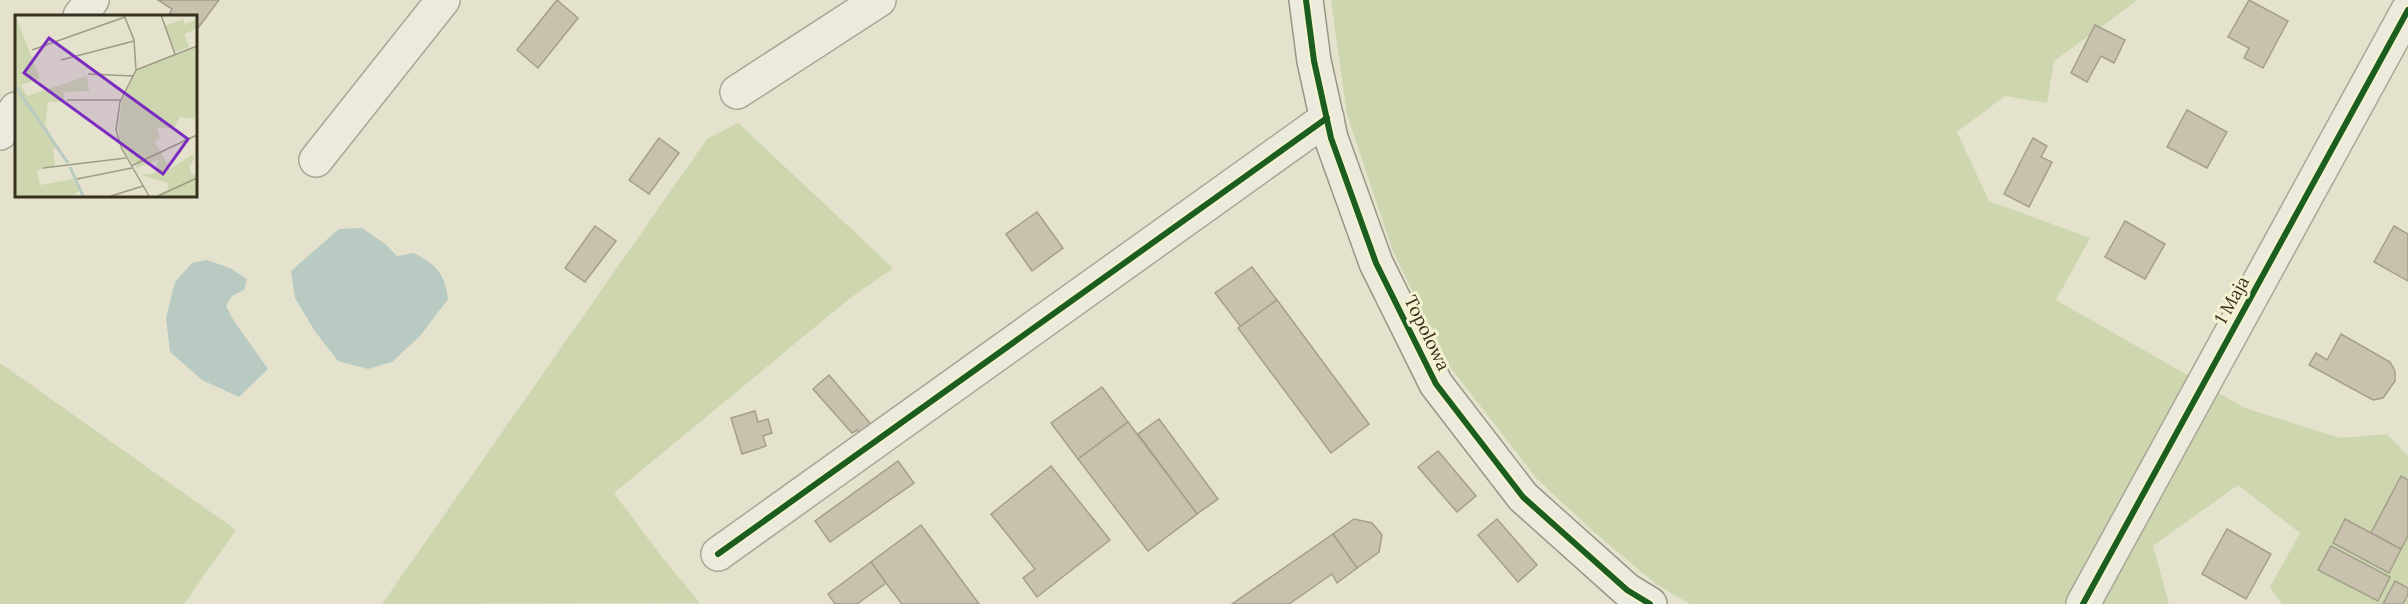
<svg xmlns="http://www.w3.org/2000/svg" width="2408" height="604" font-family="Lora,serif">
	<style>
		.green { fill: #cdd6ae }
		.water { fill: #b8cac2 }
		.building { fill: #c8c1ad; stroke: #a49e8c; stroke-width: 1.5 }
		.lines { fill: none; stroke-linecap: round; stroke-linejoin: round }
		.street-casing { stroke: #a9a696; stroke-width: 36 }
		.secondary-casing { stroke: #999585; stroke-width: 36 }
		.street { stroke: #eceadd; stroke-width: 33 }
		.secondary { stroke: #eceadd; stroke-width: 33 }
		.cycleway-casing { stroke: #f5f2d2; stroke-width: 10 }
		.cycleway { stroke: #1b5e20; stroke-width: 6 }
		.labels { text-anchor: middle; stroke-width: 6; stroke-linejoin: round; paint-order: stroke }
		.street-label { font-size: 18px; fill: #37301e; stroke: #f5f2d2 }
		.inset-river { fill: none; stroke: #b8cac2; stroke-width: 3 }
		.inset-road { fill: none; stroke: #9f9b86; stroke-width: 1.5 }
		.view { fill: #7b2cbf; fill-opacity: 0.15; stroke: #7b2cbf; stroke-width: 3 }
		.inset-edge { fill: none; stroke: #37301e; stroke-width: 3 }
	</style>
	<rect width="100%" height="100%" fill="#e4e2cc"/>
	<g class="green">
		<polygon points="1331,0 2138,0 2054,61 2047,103 2005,96 1957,132 1989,201 2090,238 2056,300 2245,408 2340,438 2387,434 2408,456 2408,604 2282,604 2270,587 2300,533 2238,485 2153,546 2169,604 1690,604 1656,584 1594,532 1537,479 1447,363 1393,251 1347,115"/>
		<polygon points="738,123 893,268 849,299 614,493 661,556 700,603 382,604 707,139"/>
		<polygon points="0,363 236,530 184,604 0,604"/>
	</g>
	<g class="water">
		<path d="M362,228L385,244L397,256L414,253C436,265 445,273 448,299L420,336L392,362L368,369L338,361L314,330L295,298L291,271L339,229Z"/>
		<polygon points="207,260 230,268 247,279 244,290 232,296 226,306 234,321 268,369 239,397 202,380 170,352 166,318 175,282 192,263"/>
	</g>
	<g class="building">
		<polygon points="158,0 219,0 195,32 195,16 168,16 172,9"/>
		<polygon points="557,0 578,18 538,68 517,50"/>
		<polygon points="2249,0 2288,21 2263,68 2244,58 2249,48 2228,37"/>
		<polygon points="2095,25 2125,40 2114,63 2101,56 2087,82 2071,73"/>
		<polygon points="2187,110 2227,132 2207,168 2167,147"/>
		<polygon points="659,138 679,153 649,194 629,180"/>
		<polygon points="2033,138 2047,146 2041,157 2052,162 2029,207 2004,194"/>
		<polygon points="1037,212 1063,248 1032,271 1006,234"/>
		<polygon points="2125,221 2165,244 2145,279 2105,257"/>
		<polygon points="595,226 616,241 585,282 565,268"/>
		<polygon points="2394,226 2408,234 2408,281 2374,262"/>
		<polygon points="1252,267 1277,300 1241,327 1215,293"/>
		<polygon points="1277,300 1369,424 1331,453 1238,328"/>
		<polygon points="2341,334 2390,362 2395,371 2395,381 2383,398 2373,400 2309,365 2316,353 2327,360"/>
		<polygon points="829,375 875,429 864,438 857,430 852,433 813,389"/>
		<polygon points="1102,387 1128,422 1078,459 1051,423"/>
		<polygon points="755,411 758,422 768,419 772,433 763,436 766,446 742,454 731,418"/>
		<polygon points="1159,419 1218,499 1197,514 1138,434"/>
		<polygon points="1128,422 1197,514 1148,551 1078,459"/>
		<polygon points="1438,451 1476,496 1457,512 1418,467"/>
		<polygon points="898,461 914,483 830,542 815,521"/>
		<polygon points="1051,466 1110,540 1037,597 1023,578 1035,569 991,514"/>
		<polygon points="2401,476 2408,480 2408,536 2401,549 2371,533"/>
		<polygon points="1354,519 1372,523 1382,535 1379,552 1357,568 1333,534"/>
		<polygon points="1497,519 1537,565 1518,582 1478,535"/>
		<polygon points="2345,519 2401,549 2389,573 2333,543"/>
		<polygon points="921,525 979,604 902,604 886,583 871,562"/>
		<polygon points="2227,529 2271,554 2246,599 2202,574"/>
		<polygon points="1333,534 1357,568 1337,583 1332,574 1289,604 1232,604"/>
		<polygon points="2331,546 2390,577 2378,601 2318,570"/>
		<polygon points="871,562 886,583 857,604 835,604 828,594"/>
		<polygon points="2395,581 2408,588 2408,594 2403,604 2383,604"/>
	</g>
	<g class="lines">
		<g class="street-casing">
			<g id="street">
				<polyline points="80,16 92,0"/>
				<polyline points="737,92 879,0"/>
				<polyline points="0,133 16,109"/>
				<polyline points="316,160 443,0"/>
				<polyline points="718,554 1327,118"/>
				<polyline points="2083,604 2408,10"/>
			</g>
		</g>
		<g class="secondary-casing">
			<polyline id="secondary" points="1306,0 1314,61 1331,138 1376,263 1436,384 1523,497 1627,590 1650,604"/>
		</g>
		<use href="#street" class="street"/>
		<use href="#secondary" class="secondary"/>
		<g class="cycleway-casing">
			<g id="cycleway">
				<polyline points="1306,0 1314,61 1331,138 1376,263 1436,384 1523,497 1627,590 1650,604"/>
				<polyline points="718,554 1327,118"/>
				<polyline points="2083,604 2408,10"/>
			</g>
		</g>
		<use href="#cycleway" class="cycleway"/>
	</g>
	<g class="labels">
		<g class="street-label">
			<text transform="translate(2232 300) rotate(-61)" y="6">1 Maja</text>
			<text transform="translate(1427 333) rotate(64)" y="6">Topolowa</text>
		</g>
	</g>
	<g transform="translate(15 15)">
		<rect width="182" height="182" fill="#e4e2cc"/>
		<path d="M0,0L25,63L6,70L12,81L72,61L74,76L49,77V87H33L30,110L44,133H38L40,151L22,155L25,170L58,164L64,176L57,181H0ZM168,4L170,9L181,5V14L169,19L174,32L160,37L150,11ZM181,32V99L179,104L165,102L159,113H142L145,124L140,127L155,154L178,139L179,145L174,151L176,159H181V181H139L153,175V168L126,160L140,158L143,145L121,153L122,147L117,148L109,136L103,115L107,86L122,55Z" fill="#cdd6ae"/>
		<path class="inset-river" d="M0,71L53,148M55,152L68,181"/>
		<path class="inset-road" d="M109,0L119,25L121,55L105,87L101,115L107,134L134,181M146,0L160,39M17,35L110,2M46,45L119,26M121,55L182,31M73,59L118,61M52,85H106M116,151L182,120M28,153L111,143M62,164L117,153M96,181L128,171M143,181L182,163"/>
		<path class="view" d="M34,23L173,124L148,159L9,58Z"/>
		<rect width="182" height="182" class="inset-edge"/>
	</g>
</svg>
